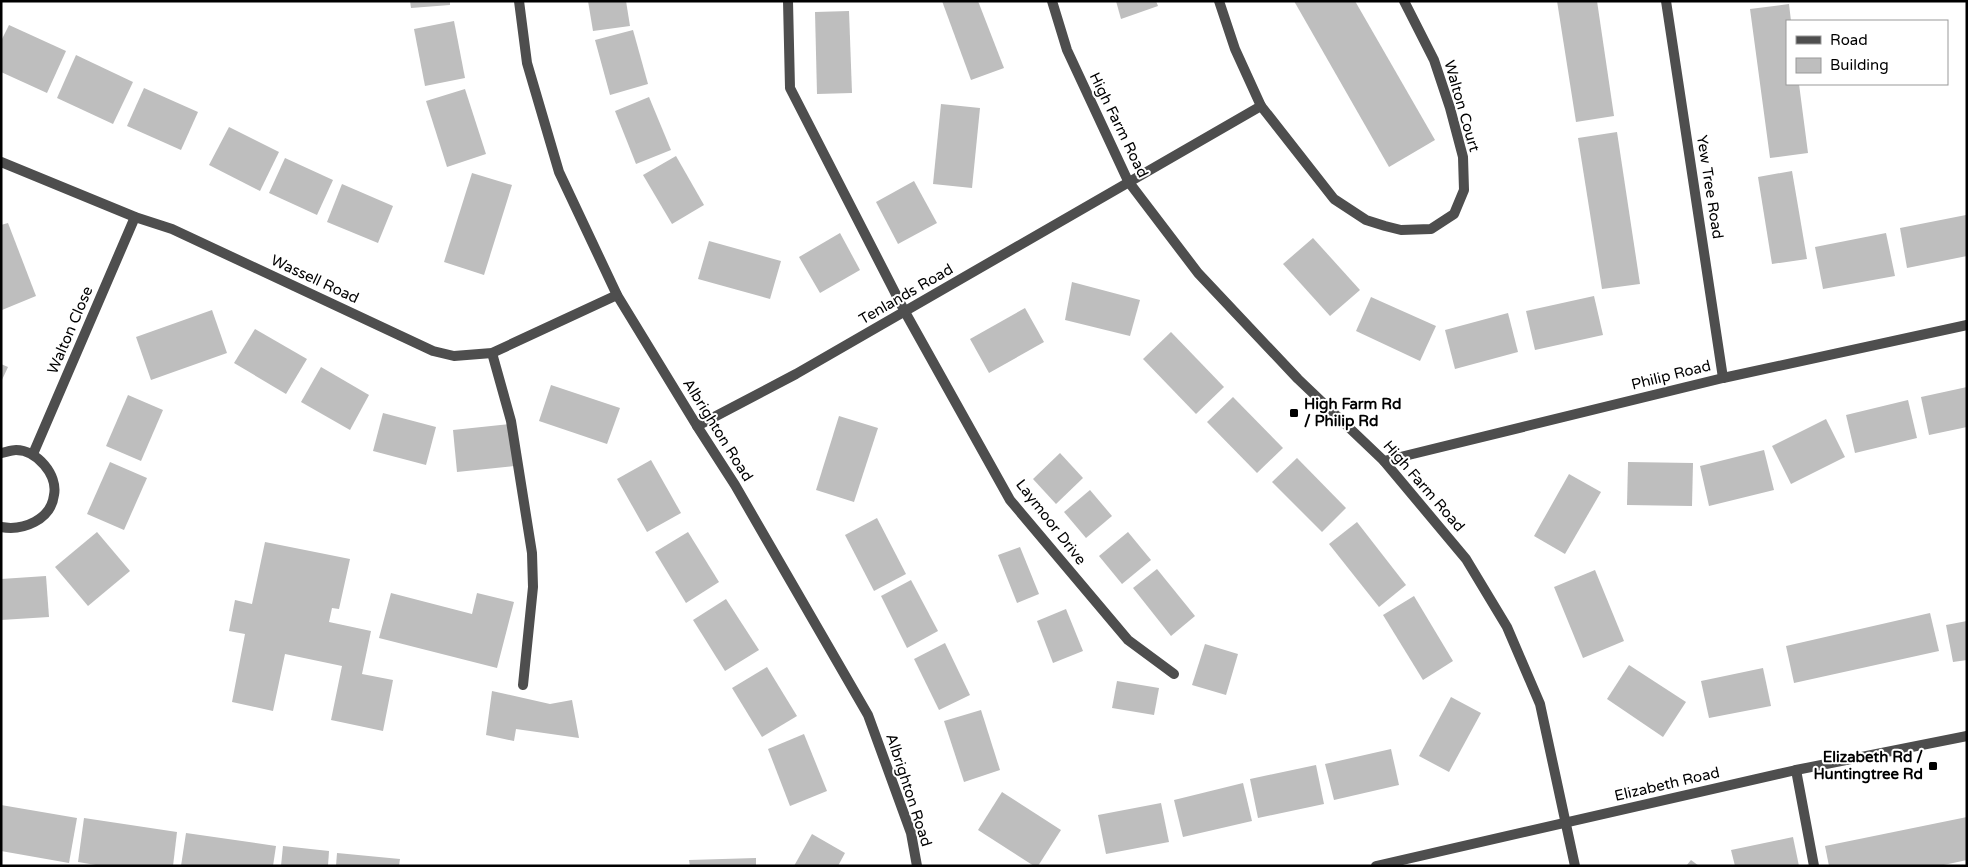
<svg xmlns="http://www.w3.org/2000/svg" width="1968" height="867" font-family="'Varela Round',sans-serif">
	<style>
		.building { fill: #bebebe }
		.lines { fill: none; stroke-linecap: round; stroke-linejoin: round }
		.service { stroke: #4e4e4e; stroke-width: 10 }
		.minor { stroke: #4e4e4e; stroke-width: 10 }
		.tertiary { stroke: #4e4e4e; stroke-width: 10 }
		.poi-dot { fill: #000; stroke: #fff; stroke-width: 2 }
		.labels { text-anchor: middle; stroke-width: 4; stroke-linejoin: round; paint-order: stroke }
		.street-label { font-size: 15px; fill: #000; stroke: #fff }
		.poi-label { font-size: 15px; font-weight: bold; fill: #000; stroke: #fff; text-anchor: start }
	</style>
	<rect width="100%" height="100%" fill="#fff"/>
	<g class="building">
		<polygon points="410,1 450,1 450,5 411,8"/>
		<polygon points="588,1 626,1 630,26 593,31"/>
		<polygon points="942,1 978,1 1004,68 971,80"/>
		<polygon points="1116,1 1156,1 1158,6 1121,19"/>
		<polygon points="1294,1 1355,1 1435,140 1389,167"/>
		<polygon points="1557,1 1597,1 1614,116 1576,122"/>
		<polygon points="1789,4 1791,21 1787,21 1787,84 1799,84 1808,153 1770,158 1750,9"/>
		<polygon points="849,11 852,93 817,94 815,12"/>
		<polygon points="454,21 465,78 425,86 414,29"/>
		<polygon points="9,25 66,51 47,93 1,72 1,41"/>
		<polygon points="633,30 648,84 610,95 595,40"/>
		<polygon points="76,55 133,82 113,124 57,98"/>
		<polygon points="144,88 198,112 181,150 127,126"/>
		<polygon points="465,89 486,154 447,167 426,101"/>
		<polygon points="649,97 671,150 636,164 615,111"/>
		<polygon points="941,104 980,108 972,188 933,184"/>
		<polygon points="229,127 279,152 260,191 209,165"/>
		<polygon points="1617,132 1640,284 1602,289 1578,138"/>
		<polygon points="676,156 704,205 672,224 643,175"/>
		<polygon points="285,158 333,180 317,215 269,193"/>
		<polygon points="1792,171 1807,259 1772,264 1758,177"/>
		<polygon points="472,173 512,185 484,275 444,262"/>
		<polygon points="914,181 937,223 898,244 876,202"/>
		<polygon points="342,184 393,206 378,243 327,222"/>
		<polygon points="1966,215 1967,256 1907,268 1900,228"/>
		<polygon points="8,223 36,296 2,310 1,225"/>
		<polygon points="840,233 860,270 820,293 799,257"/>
		<polygon points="1886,233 1895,276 1823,289 1815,247"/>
		<polygon points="1313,238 1360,290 1330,316 1283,264"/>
		<polygon points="709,241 781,261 770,299 698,279"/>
		<polygon points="1072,282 1140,300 1130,336 1065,320"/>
		<polygon points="1594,296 1603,335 1535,350 1526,311"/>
		<polygon points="1371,297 1436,326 1420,361 1356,331"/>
		<polygon points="1025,308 1044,342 989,373 970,339"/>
		<polygon points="212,310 227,353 151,380 136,337"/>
		<polygon points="1508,313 1518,352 1455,369 1445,330"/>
		<polygon points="255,329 307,359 286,394 234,363"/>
		<polygon points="1171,332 1224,387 1196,414 1143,359"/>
		<polygon points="1,364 8,367 1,382"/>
		<polygon points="321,367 369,395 350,430 301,402"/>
		<polygon points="551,385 620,408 607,444 539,421"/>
		<polygon points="1967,387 1967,427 1929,435 1921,397"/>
		<polygon points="128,395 163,410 141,461 106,446"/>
		<polygon points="1233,397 1283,448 1257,473 1207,422"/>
		<polygon points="1908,400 1917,438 1855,453 1846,415"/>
		<polygon points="383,413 436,427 426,465 373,451"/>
		<polygon points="839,416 878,428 854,502 816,490"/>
		<polygon points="1826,419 1845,457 1791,484 1772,446"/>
		<polygon points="510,424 514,466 457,472 453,430"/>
		<polygon points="1764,450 1774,490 1709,506 1700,466"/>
		<polygon points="1060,453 1083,478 1056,504 1033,479"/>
		<polygon points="1297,458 1346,508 1322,532 1272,482"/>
		<polygon points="651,460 681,513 647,532 617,479"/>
		<polygon points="110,462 147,478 124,530 87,514"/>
		<polygon points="1628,462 1693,463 1692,506 1627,505"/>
		<polygon points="1569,474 1601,492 1565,554 1534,536"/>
		<polygon points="1090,490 1112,516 1086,538 1064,512"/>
		<polygon points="877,518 906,574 874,591 845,535"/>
		<polygon points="1357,522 1406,585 1379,607 1329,544"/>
		<polygon points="97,532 130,571 88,606 55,567"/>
		<polygon points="688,532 719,582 686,603 655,552"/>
		<polygon points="1128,532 1151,560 1122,584 1099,556"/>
		<polygon points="265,542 350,559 339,609 332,608 329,622 371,631 362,674 393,680 383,731 331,720 342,666 285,654 273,711 232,702 245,634 229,631 235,600 252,604"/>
		<polygon points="1020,547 1039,594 1017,603 998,555"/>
		<polygon points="1157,569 1195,616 1171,636 1133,588"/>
		<polygon points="1595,570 1624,641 1583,658 1554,587"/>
		<polygon points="46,576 49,617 1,620 1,579"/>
		<polygon points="911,580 938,631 907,648 881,596"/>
		<polygon points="391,593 472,614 477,593 514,602 497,668 379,638"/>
		<polygon points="1414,596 1453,661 1423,680 1383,615"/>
		<polygon points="726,599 759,650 725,671 693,620"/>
		<polygon points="1066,609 1083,651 1053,663 1037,621"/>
		<polygon points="1930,613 1939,651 1794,683 1786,646"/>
		<polygon points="1967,621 1967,660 1953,662 1946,625"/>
		<polygon points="945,643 970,695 939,710 914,659"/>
		<polygon points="1205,644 1238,654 1226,695 1192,685"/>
		<polygon points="1629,665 1686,702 1663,737 1607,699"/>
		<polygon points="767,667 797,716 762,737 732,688"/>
		<polygon points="1763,668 1771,706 1709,718 1701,681"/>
		<polygon points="1117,681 1159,688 1154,715 1112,708"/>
		<polygon points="492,691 550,704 572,700 579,738 516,729 514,741 486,735"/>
		<polygon points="1451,697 1481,713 1449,772 1419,756"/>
		<polygon points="981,710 1000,770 964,782 944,721"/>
		<polygon points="804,734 827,791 790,806 768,749"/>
		<polygon points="1391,749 1399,785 1334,800 1325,764"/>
		<polygon points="1316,765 1324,804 1258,818 1250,779"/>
		<polygon points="1243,783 1252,821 1183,837 1174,800"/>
		<polygon points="1002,792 1061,830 1038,866 1034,866 978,830"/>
		<polygon points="1161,803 1169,842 1106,854 1098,815"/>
		<polygon points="1,805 77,818 69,863 1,851"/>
		<polygon points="1967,817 1967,860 1939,866 1829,866 1825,846"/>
		<polygon points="84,818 177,832 173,866 102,866 78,862"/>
		<polygon points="186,833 276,846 273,866 181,866"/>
		<polygon points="812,834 845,853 838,866 794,866"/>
		<polygon points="1793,837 1799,866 1735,866 1731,850"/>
		<polygon points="283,846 329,851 328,866 281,866"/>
		<polygon points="337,853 400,859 399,866 336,866"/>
		<polygon points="756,858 756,866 690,866 689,860"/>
		<polygon points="1691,860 1699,866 1686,866"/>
	</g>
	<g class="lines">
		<g class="service">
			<polyline points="788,1 790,88 905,312"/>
			<polyline points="492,353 511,421 532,553 533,587 523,685"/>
			<polyline points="1796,770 1814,866"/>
		</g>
		<g class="minor">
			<polyline points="519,1 527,63 559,172 617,295 697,426 735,485 868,715 911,833 917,866"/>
			<polyline points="1052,1 1067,50 1128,181 1198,273 1298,379 1384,461 1466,559 1507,627 1540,704 1575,866"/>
			<polyline points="1219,1 1235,49 1261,106 1334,199 1366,220 1385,226 1401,230 1431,229 1454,214 1464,190 1463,157 1450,108 1434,60 1404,1"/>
			<polyline points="1666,1 1723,378"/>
			<polyline points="1,162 135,217 172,229 433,351 454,356 492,353 617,295"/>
			<polyline points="905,312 1010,500 1128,640 1174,674"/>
			<polyline points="697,426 796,374 1261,106"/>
			<path d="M1,453C6,452 12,450 16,450C37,450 58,475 54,495C51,520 23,531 1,527"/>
			<polyline points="33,454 135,217"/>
			<polyline points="1384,461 1723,378 1967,325"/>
		</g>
		<polyline class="tertiary" points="1376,866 1796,770 1967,736"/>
	</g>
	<g class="poi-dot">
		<rect x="1289" y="408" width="10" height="10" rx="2.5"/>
		<rect x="1928" y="761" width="10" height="10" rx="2.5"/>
	</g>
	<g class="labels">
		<g class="street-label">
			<text transform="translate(1462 106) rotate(74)" y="5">Walton Court</text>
			<text transform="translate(1119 125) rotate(64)" y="5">High Farm Road</text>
			<text transform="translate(1710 187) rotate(81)" y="5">Yew Tree Road</text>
			<text transform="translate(315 279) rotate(25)" y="5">Wassell Road</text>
			<text transform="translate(906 294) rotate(-30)" y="5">Tenlands Road</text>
			<text transform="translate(70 330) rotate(-67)" y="5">Walton Close</text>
			<text transform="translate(1671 375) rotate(-14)" y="5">Philip Road</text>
			<text transform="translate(718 430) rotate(58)" y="5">Albrighton Road</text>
			<text transform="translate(1424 486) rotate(49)" y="5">High Farm Road</text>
			<text transform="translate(1051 522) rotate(52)" y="5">Laymoor Drive</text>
			<text transform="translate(1667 784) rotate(-13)" y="5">Elizabeth Road</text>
			<text transform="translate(909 790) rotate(72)" y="5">Albrighton Road</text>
		</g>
		<g class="poi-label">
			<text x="1304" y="409">High Farm Rd<tspan x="1304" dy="17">/ Philip Rd</tspan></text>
			<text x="1923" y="762" text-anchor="end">Elizabeth Rd /<tspan x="1923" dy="17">Huntingtree Rd</tspan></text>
		</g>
	</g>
	<rect width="1968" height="867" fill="none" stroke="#000000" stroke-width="5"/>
	<rect x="1786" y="20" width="162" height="65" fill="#ffffff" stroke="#999999"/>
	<rect x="1796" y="36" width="25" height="8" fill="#4e4e4e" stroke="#999999"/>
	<text x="1830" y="45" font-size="15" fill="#000000">Road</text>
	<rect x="1796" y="58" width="25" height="15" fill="#bebebe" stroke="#999999"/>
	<text x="1830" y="70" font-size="15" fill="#000000">Building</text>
</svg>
